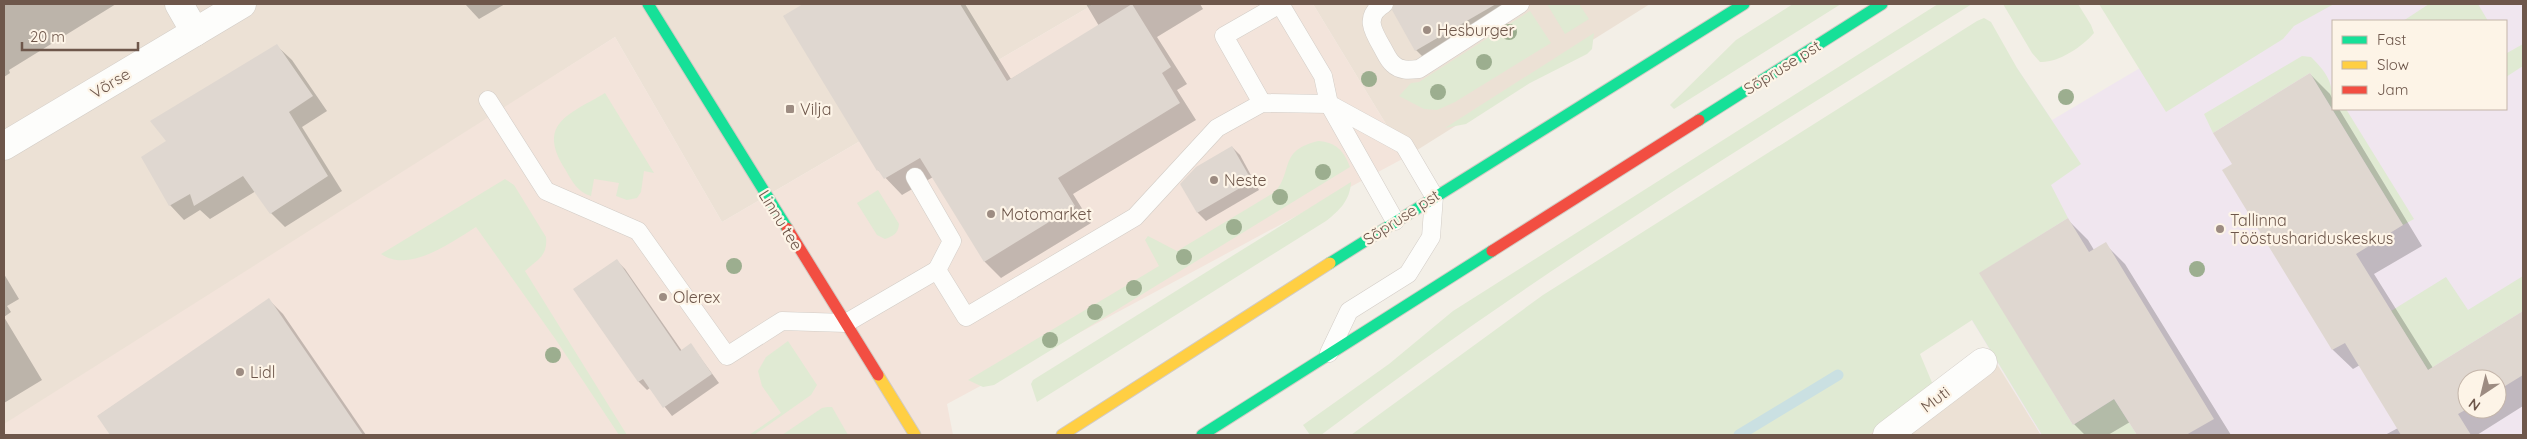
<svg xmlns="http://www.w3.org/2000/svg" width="2527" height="439" font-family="Quicksand,sans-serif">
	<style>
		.residential { fill: #ece1d5 }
		.commercial { fill: #f3e4db }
		.education { fill: #f0e6ef; fill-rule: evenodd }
		.green { fill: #e0ead3 }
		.shadow { fill: #0003; fill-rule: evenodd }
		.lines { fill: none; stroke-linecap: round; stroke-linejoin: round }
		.stream { stroke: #cae0e2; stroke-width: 11 }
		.building { fill: #dfd7d0 }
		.lane-casing { stroke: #d2ccc6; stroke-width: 19 }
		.street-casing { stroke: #d2ccc6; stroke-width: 29 }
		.fast-casing { stroke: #d2cbc4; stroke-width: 13 }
		.slow-casing { stroke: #d2cbc4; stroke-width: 13 }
		.jam-casing { stroke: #d2cbc4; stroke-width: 13 }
		.lane { stroke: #fdfdfb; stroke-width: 18 }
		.street { stroke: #fdfdfb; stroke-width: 28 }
		.fast { stroke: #16e098; stroke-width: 11 }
		.slow { stroke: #ffcf43; stroke-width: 11 }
		.jam { stroke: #f24e42; stroke-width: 11 }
		.tree { fill: #9cae8f }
		.poi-dot { fill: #9d8c82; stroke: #fdf4e7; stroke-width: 2 }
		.labels { text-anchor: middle; stroke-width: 4.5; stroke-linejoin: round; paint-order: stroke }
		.poi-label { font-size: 16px; fill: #6e574b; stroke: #fdf4e7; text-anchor: start }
		.street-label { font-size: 16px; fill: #6e574b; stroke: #fdf4e7 }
	</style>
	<rect width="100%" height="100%" fill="#f3efe7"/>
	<g class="residential">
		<polygon points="4,4 1094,4 722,222 615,37 4,430"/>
		<polygon points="1313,4 1650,4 1406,157"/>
		<polygon points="1992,356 2041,435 1868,435"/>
	</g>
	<polygon class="commercial" points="1094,4 1313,4 1406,157 947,404 953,435 4,435 4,424 615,37 722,222"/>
	<path class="education" d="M2126,4H2523V435H2041L1959,299L2017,68L2052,120L2140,68ZM2333,21H2506V109H2333ZM2467,379H2497V409H2467Z"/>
	<g class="green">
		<polygon points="1547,4 1579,4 1589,19 1565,34"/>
		<polygon points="1793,4 1841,4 1674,109 1670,105 1736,40"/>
		<path d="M1938,4H1972C1751,141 1528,278 1321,435H1310L1303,425L1389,364L1453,311Z"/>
		<path d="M2003,4H2078L2091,25L2094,33C2082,47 2058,63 2040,62L2032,53Z"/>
		<polygon points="2099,4 2334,4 2294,26 2283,39 2166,112"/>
		<polygon points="2429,4 2478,4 2488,21 2403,21"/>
		<polygon points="1530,11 1551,43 1455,102 1437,110 1424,109 1399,96 1411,83 1419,82"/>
		<polygon points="1984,18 1991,22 2017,68 2081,164 2051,185 2068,218 1980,273 2073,425 2114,399 2137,435 2042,435 1972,320 1920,354 1936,392 1868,435 1351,435 1543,295 1977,21"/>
		<polygon points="1594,33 1592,49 1587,54 1530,83 1466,124 1445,128"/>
		<polygon points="2523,44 2523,66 2506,77 2506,51 2507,53"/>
		<path d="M2302,56L2311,57C2329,75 2333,83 2333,109H2346L2414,219L2403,225L2310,73L2213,133L2204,114Z"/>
		<path d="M605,93L654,173L644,171L641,192L637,198L627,200L616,196L619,183L594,179L591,196C577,192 572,181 565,169C536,123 570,114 605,93Z"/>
		<path d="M1318,141C1336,142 1344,151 1350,167L994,385L983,387L968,380L1159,266L1145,240L1148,236L1177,251L1275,192C1294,170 1278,151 1318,141Z"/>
		<path d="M505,179L514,185L546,237C548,256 538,259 525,271L627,435H619L556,340L476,227C453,241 410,274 381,254Z"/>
		<path d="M1351,182C1350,200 1340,210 1326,221L1037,402L1031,384L1033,380Z"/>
		<path d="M878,190L899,224C898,234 893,236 885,239L877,235L857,203Z"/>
		<polygon points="2523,276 2523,311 2428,370 2391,311 2446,277 2468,310"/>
		<polygon points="788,341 817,385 811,395 754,435 749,435 781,413 762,386 758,371 766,357"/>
		<polygon points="827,407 832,407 848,435 782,435 822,408"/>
	</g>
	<g class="shadow">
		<polygon points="4,4 116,4 9,70 10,73 4,77"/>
		<polygon points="465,4 505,4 479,19"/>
		<polygon points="805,4 965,4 1011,79 1099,26 1086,4 1200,4 1203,9 1157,37 1187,84 1177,90 1196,120 1073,194 1091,223 1001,278 985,262 933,177 902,195 878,170 784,16"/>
		<polygon points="1406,4 1518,4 1424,58 1416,50 1394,11"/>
		<polygon points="277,46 292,60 327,111 302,127 342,191 285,227 271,213 256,191 210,219 200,210 184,220 170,205 167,141"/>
		<path d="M2310,74L2330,94L2333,100V109H2339L2422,246L2374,274L2433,368L2523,312V406L2477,435H2385L2398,428L2360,365L2353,369L2333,350L2224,170L2234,165ZM2467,379H2497V409H2467Z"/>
		<polygon points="1232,147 1240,155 1259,190 1206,221 1198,213 1182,184"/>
		<polygon points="2068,220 2088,240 2094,250 2105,244 2125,264 2231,435 2138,435 2130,422 2108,435 2085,435 2074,424"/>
		<polygon points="617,261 625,269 682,351 691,345 719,383 672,416 650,388 647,390 639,382 575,290"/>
		<polygon points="4,274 19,299 7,306 11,312 4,317 42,380 4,403"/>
		<polygon points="269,300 283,314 366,435 111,435 98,416"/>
	</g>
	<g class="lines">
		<polyline class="stream" points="1739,435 1838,375"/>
	</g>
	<g class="building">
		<polygon points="803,4 960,4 1007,81 1132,4 1171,67 1162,73 1180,103 1058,178 1075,206 984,262 920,158 884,179 878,170 877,171 783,16"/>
		<polygon points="1394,4 1496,4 1415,51 1392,10"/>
		<polygon points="277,44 313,96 289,112 328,176 270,214 243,176 194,206 190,194 169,206 141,157 166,141 150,121"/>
		<polygon points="2310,73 2403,225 2356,254 2428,370 2523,311 2523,375 2497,391 2497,379 2467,379 2467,409 2458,414 2471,435 2401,435 2345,343 2332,350 2222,170 2232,164 2213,133"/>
		<polygon points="1232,146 1252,181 1197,213 1180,184 1196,167"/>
		<polygon points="2068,218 2089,252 2106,242 2214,419 2186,435 2137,435 2114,399 2073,425 1979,273"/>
		<polygon points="617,259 680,351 691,343 712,374 663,408 643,379 638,382 573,289"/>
		<polygon points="269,298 363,435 110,435 97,416"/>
	</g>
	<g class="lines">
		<g class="lane-casing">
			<g id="lane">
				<path d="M1384,4C1364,16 1372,30 1382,47C1385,52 1388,60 1393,64C1400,71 1409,70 1419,69L1520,4"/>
				<polyline points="488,100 546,191 638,231 727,356 782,321 846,323 937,270 966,317 1135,217 1217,128 1262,103 1329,104 1404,145 1434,196 1431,237 1408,274 1349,311 1329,353"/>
				<polyline points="1262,103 1224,36 1280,4 1323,76 1329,104 1395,221"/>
				<polyline points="915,177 952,241 937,270"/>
			</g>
		</g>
		<g class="street-casing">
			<g id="street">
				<polyline points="179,4 195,32"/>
				<polyline points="4,146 242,4"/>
				<polyline points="1887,435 1983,362"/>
			</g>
		</g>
		<g class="fast-casing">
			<g id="fast">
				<polyline points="648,4 787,228"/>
				<polyline points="1699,120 1882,4"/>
				<polyline points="1330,263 1744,4"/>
				<polyline points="1202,435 1492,251"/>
			</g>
		</g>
		<g class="slow-casing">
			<g id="slow">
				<polyline points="878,375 915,435"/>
				<polyline points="1062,435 1330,263"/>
			</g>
		</g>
		<g class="jam-casing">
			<g id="jam">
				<polyline points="787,228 878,375"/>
				<polyline points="1492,251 1699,120"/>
			</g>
		</g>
		<use href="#lane" class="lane"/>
		<use href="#street" class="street"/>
		<use href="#fast" class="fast"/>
		<use href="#slow" class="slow"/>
		<use href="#jam" class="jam"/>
	</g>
	<g class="tree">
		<circle cx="1509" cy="32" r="8"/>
		<circle cx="1484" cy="62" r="8"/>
		<circle cx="1369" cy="79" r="8"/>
		<circle cx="1438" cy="92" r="8"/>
		<circle cx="2066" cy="97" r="8"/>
		<circle cx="1323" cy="172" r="8"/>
		<circle cx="1280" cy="197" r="8"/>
		<circle cx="1234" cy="227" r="8"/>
		<circle cx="1184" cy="257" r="8"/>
		<circle cx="734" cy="266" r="8"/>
		<circle cx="2197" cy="269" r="8"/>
		<circle cx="1134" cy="288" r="8"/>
		<circle cx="1095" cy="312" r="8"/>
		<circle cx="1050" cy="340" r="8"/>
		<circle cx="553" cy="355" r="8"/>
	</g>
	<g class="poi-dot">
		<circle cx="1427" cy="30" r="5"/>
		<rect x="785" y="104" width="10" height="10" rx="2.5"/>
		<circle cx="1214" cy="180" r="5"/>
		<circle cx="991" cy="214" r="5"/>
		<circle cx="2220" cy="229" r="5"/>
		<circle cx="663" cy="297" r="5"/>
		<circle cx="240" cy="372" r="5"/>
	</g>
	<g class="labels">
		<g class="poi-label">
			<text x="1437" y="36">Hesburger</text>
			<text x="800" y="115">Vilja</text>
			<text x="1224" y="186">Neste</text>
			<text x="1001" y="220">Motomarket</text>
			<text x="2230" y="226">Tallinna<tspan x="2230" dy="18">Tööstushariduskeskus</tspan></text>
			<text x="673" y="303">Olerex</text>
			<text x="250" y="378">Lidl</text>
		</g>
		<g class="street-label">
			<text transform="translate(1782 67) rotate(-32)" y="6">Sõpruse pst</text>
			<text transform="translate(110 83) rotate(-31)" y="6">Võrse</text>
			<text transform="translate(1401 217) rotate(-33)" y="6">Sõpruse pst</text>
			<text transform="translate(781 220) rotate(58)" y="6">Linnu tee</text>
			<text transform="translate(1935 399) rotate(-37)" y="6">Muti</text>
		</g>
	</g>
	<rect width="2527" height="439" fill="none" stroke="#6e574b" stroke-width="10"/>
	<rect x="2332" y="20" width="175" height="90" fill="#fdf4e7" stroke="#c4b5a9"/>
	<rect x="2342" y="36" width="25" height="8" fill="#16e098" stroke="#c4b5a9"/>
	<text x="2377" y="45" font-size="15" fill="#6e574b">Fast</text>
	<rect x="2342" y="61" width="25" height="8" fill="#ffcf43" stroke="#c4b5a9"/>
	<text x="2377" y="70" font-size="15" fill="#6e574b">Slow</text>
	<rect x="2342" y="86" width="25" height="8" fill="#f24e42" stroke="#c4b5a9"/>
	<text x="2377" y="95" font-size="15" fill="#6e574b">Jam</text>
	<g transform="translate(2482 394) rotate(215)"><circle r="24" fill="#fdf4e7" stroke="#c4b5a9"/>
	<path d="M0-4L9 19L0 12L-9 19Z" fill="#9d8c82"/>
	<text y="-8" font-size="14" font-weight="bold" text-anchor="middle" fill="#6e574b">N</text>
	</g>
	<path d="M22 42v8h116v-8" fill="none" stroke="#6e574b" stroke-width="2.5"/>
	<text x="30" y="42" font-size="15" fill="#6e574b" stroke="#fdf4e7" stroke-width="4" paint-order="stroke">20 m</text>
</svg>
